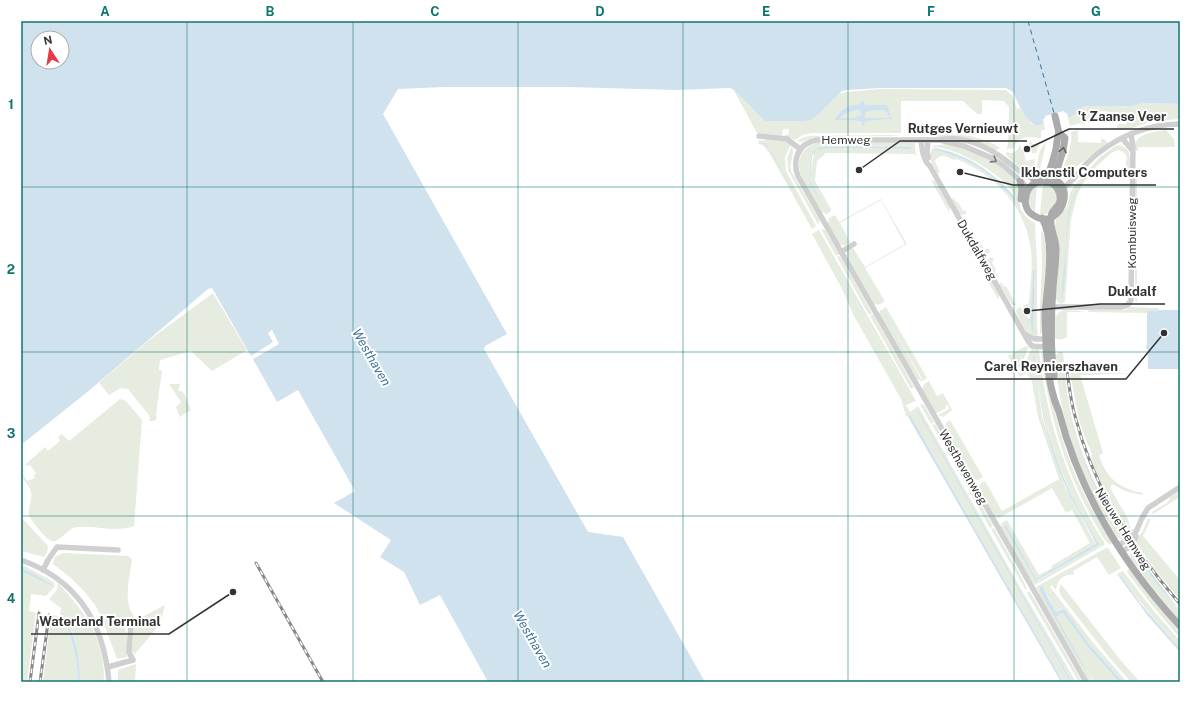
<svg xmlns="http://www.w3.org/2000/svg" width="1201" height="703" font-family="'Public Sans',sans-serif">
	<style>
		.green { fill: #e6ecdf; fill-rule: evenodd }
		.water { fill: #cfe2ee; fill-rule: evenodd }
		.lines { fill: none; stroke-linecap: round; stroke-linejoin: round }
		.ferry { stroke: #3f7597; stroke-width: 1; stroke-dasharray: 5 4; stroke-linecap: butt }
		.minor { stroke: #d0d0d0; stroke-width: 5.5 }
		.major { stroke: #ababab; stroke-width: 7 }
		.rail-casing { stroke: #888; stroke-width: 3 }
		.rail { stroke: #fff; stroke-width: 1.5; stroke-dasharray: 4.5; stroke-linecap: butt }
		.oneway { stroke: #636363 }
		.oneway2 { stroke: #7a7a7a }
		.grid { fill: none; stroke: #0f766e; stroke-width: 1; stroke-opacity: 0.55 }
		.labels { text-anchor: middle; stroke-width: 4; stroke-linejoin: round; paint-order: stroke }
		.street-label { font-size: 12px; fill: #333; stroke: #fff }
		.water-label { font-size: 13px; font-style: italic; fill: #3f7597; stroke: #fff }
		.leader { fill: none; stroke: #333; stroke-width: 1.5 }
		.callout-dot { fill: #333; stroke: #fff; stroke-width: 1.5 }
		.callout-label { font-size: 13px; text-anchor: middle; font-weight: bold; fill: #333; stroke: #fff; stroke-width: 4; stroke-linejoin: round; paint-order: stroke }
		.neatline { fill: none; stroke: #0f766e; stroke-width: 1.5 }
		.grid-label { font-size: 13px; text-anchor: middle; font-weight: bold; fill: #0f766e }
	</style>
	<rect width="100%" height="100%" fill="#fff"/>
	<g class="green">
		<path d="M733,89L765,121H805L811,120L820,113L839,94L846,92L881,89L1006,90L1012,95L1017,109L1020,108L1031,123L1037,126L1044,124L1045,129L1041,131V138C1028,137 1020,134 1014,148L1007,149L1008,143L1009,107L1004,101L982,100V114H977L963,101H901V133H811L803,135L795,140L784,136L785,135H788L789,129H783L782,136L757,133ZM862,101H863L866,105H887L892,119L864,121L863,126L862,121L834,120C842,109 846,105 860,104Z"/>
		<path d="M1144,103L1180,104V119L1154,121L1129,129L1120,130L1117,127L1118,124H1126V114L1124,112L1121,113L1117,117H1111L1112,115L1111,112L1101,111L1099,112L1098,118L1083,124L1081,123L1070,126L1068,118C1076,116 1079,108 1086,106H1120V107Z"/>
		<polygon points="854,110 861,111 861,115 852,118 839,118 844,115"/>
		<polygon points="885,110 889,116 888,118 867,118 865,116 865,113 869,111"/>
		<path d="M1078,130V142L1101,143V139L1106,140L1107,143L1076,167L1069,177L1062,179L1060,174C1066,162 1073,145 1071,132Z"/>
		<path d="M1166,130L1174,139L1175,147H1138V151L1136,150C1132,133 1154,132 1166,130Z"/>
		<polygon points="890,135 901,136 814,137 801,142 797,141 804,137 811,136"/>
		<path d="M932,135C954,133 982,135 1000,148L996,150C974,138 956,137 932,137Z"/>
		<polygon points="767,139 784,141 791,144 785,157 786,171 816,226 812,229 770,154 763,145 758,144 759,140 763,141"/>
		<polygon points="1029,141 1031,141 1032,144 1036,144 1036,142 1038,143 1040,142 1036,153 1032,153"/>
		<path d="M818,142L915,143L916,156L914,154L826,153L817,161L815,181L831,209V211L827,214L821,212C809,190 780,157 818,142ZM821,147H911L910,149L832,148L819,149L814,152L810,177L811,184L826,209L810,183C807,173 810,158 814,149Z"/>
		<path d="M1046,143L1039,173C1037,173 1034,174 1032,174C1026,174 1010,160 1006,154V152C1014,155 1018,151 1020,144L1021,149H1023L1026,161L1035,159L1034,170L1036,171C1038,162 1038,149 1046,143Z"/>
		<path d="M947,144C971,149 998,159 1014,179C1015,182 1018,184 1019,187C1020,190 1018,195 1019,199C1019,210 1025,218 1035,223L1037,263V327L1038,335L1036,336C1025,336 1021,321 1016,312L1017,309L1021,307L1028,318H1030V307L1025,310L1023,306L1029,303C1030,286 1033,268 1031,251C1026,207 996,175 956,159L954,160C947,156 939,153 935,161L940,173H937L930,159V154L933,146ZM933,147C956,147 1008,176 1015,197L1014,199C995,173 965,156 934,150ZM1034,269L1035,270L1032,333V303Z"/>
		<path d="M1118,145C1132,148 1130,158 1130,169L1129,172L1126,173V160L1127,159L1126,155L1122,151L1118,150L1111,153L1096,167L1082,185L1077,196L1071,219L1065,302L1061,304L1058,302L1055,296L1059,244L1055,227L1056,220L1067,207L1070,193L1075,185L1100,157L1114,147Z"/>
		<path d="M792,146C795,155 789,162 791,171L820,221L818,224L788,170L787,158Z"/>
		<polygon points="1135,178 1137,178 1137,302 1135,300"/>
		<polygon points="931,180 935,181 950,207 949,212"/>
		<polygon points="1043,184 1045,184 1056,190 1058,202 1047,214 1040,214"/>
		<path d="M1037,185L1035,211L1029,206C1028,196 1030,192 1037,185Z"/>
		<polygon points="953,197 957,203 958,202 963,211 965,210 967,213 963,215 960,214 952,201"/>
		<polygon points="881,199 907,244 865,268 884,300 884,302 878,305 874,304 846,256 847,251 853,248 865,267 905,244 881,200 840,223 850,242 845,246 839,244 828,224 829,218 835,215 839,222"/>
		<polygon points="821,229 825,230 839,254 836,256"/>
		<path d="M819,230L916,401L906,405L910,412L918,406L1021,589L1076,682H1072L918,410L1070,682H1063L921,434L909,416V417L906,416L901,399L854,316L842,289L812,234ZM818,234L911,399L869,326Z"/>
		<path d="M1041,231L1043,233C1051,264 1045,299 1043,331L1040,335V307L1042,264Z"/>
		<polygon points="977,239 985,250 988,248 990,252 986,254 983,254 976,243"/>
		<polygon points="965,240 969,241 979,258 978,262"/>
		<polygon points="840,256 872,313 869,315 837,257"/>
		<polygon points="992,257 994,260 992,262 996,270 995,271 998,276 995,276 987,262 988,259"/>
		<polygon points="982,271 987,272 1000,294 998,299"/>
		<polygon points="1001,282 1004,287 1006,286 1016,305 1012,305 1000,285"/>
		<polygon points="213,293 247,350 212,371 191,351 160,360 159,370 162,371 156,414 157,418 154,421 150,421 149,415 128,389 121,388 109,395 99,383 148,341"/>
		<path d="M886,307L927,378L922,381L916,379L879,314L880,311ZM884,313H885L922,379H921Z"/>
		<polygon points="1131,307 1159,308 1159,310 1148,311 1147,313 1088,312 1089,310 1125,310"/>
		<path d="M1064,310L1081,311L1080,312H1067V337C1064,340 1058,340 1054,338C1054,328 1051,314 1064,310Z"/>
		<polygon points="873,314 914,387 911,389 870,316"/>
		<path d="M1029,346L1021,366L1017,368L1018,372L1022,374L1025,372V368L1023,367L1032,348L1039,349C1046,419 1067,484 1105,544L1104,545L1035,585L1027,575L1000,527L1002,523L1007,520L1039,575L1052,568L1051,566L1090,543L1072,510L1066,513L1052,488L999,518L995,517L979,490L980,484L985,481L1002,511L1059,479L1038,417L1032,382L1027,373L1020,377L1008,356L1024,347ZM1033,356L1044,416L1056,457L1074,501L1099,545L1037,581L1029,568L1036,579L1096,545L1065,487L1054,456L1042,416Z"/>
		<path d="M1041,351L1044,354C1049,383 1054,413 1063,441C1074,478 1092,511 1112,543L1110,545C1103,540 1098,528 1093,520C1064,467 1048,411 1041,351Z"/>
		<path d="M1059,352H1063C1065,371 1066,390 1070,409C1079,455 1100,500 1127,537C1124,539 1120,539 1117,537C1107,520 1097,504 1088,486C1084,477 1081,467 1077,458C1064,423 1058,393 1055,356Z"/>
		<path d="M1070,373H1141L1080,375L1103,453L1099,455C1107,479 1118,488 1143,493L1142,495L1125,491L1112,484L1110,488L1127,517L1131,529H1134L1131,535L1111,501L1091,462L1092,454L1084,435L1079,420Z"/>
		<polygon points="929,381 937,396 943,393 952,410 943,417 938,415 949,409 948,405 945,406 946,408 937,413 935,412 922,390 924,384"/>
		<polygon points="169,384 180,384 178,390 184,393 191,410 180,417 176,407 181,402"/>
		<path d="M120,399L126,401L142,420L134,526C116,533 97,525 78,527C68,527 60,543 52,541C45,539 33,522 29,516C27,508 33,501 31,493C30,483 21,482 21,469L24,471L22,473L27,481L35,478L34,475L36,473L30,465L27,466L26,464L45,447L48,451L60,441L58,437L62,434L69,441Z"/>
		<polygon points="920,404 924,405 934,422 931,424"/>
		<polygon points="950,420 983,477 978,480 972,478 944,429 946,423"/>
		<polygon points="935,424 970,486 968,488 932,425"/>
		<polygon points="971,488 993,526 990,528 968,489"/>
		<polygon points="1180,491 1180,497 1153,514 1152,512 1168,502 1170,497"/>
		<polygon points="21,517 48,546 47,553 44,557 21,551 21,525 22,524"/>
		<polygon points="1148,519 1151,519 1143,536 1180,580 1180,600 1157,572 1135,541 1138,536 1142,533"/>
		<polygon points="994,528 1021,576 1027,589 1025,589 991,529"/>
		<polygon points="1133,547 1156,580 1180,609 1180,610 1156,581 1136,552 1134,553 1156,583 1180,612 1180,621 1156,592 1131,559 1130,555"/>
		<path d="M1106,548H1108L1121,568L1109,575L1097,557L1073,571L1075,575C1065,573 1057,579 1056,590L1052,585L1050,587L1095,645L1127,682H1123L1089,644L1064,609L1057,612L1055,611L1044,588L1055,617L1061,613H1063L1087,646L1119,682H1094L1077,655L1093,682H1089L1042,601L1036,587Z"/>
		<path d="M63,553L128,556L132,559C130,576 122,604 135,617H142L165,605L160,624L135,654L132,651L134,624L129,620L126,624L125,631L127,632V657L117,659L101,616L95,605L83,590L71,578L53,564L55,557Z"/>
		<polygon points="21,564 54,582 55,586 46,596 31,594 29,611 36,613 27,682 21,682"/>
		<polygon points="1129,569 1153,600 1180,632 1180,638 1151,604 1127,572 1127,571"/>
		<polygon points="1123,571 1153,610 1180,641 1180,649 1137,598 1121,576 1119,577 1117,574"/>
		<path d="M58,583C86,614 105,638 104,682H80C80,671 76,634 69,626C67,625 65,624 64,622L56,627L55,630L57,628L63,624L67,625C73,644 78,662 78,682H43L51,615L60,616L61,608L49,599L57,590Z"/>
		<polygon points="1061,584 1122,662 1140,682 1131,682 1109,657 1062,597 1059,590"/>
		<polygon points="1029,591 1035,600 1082,682 1079,682 1028,595 1027,593"/>
		<polygon points="136,664 135,682 118,682 118,670"/>
	</g>
	<g class="water">
		<path d="M21,21H1180V104L1144,103L1130,106H1122L1120,107V106H1086C1079,108 1076,116 1068,118L1067,113H1065L1064,111L1045,116V118L1043,119L1044,124L1037,126C1024,119 1019,105 1013,92L1006,88H880L847,90L842,91L820,113L811,120L805,121H765L734,90L730,88L676,90L566,87H444L398,89L383,114L507,334L485,346L484,349L588,532L623,537L705,682H488L440,595L420,605L404,572L380,557L391,540L334,503L355,491L298,390L277,402L253,359L279,344L272,330L268,333L273,342L251,356L212,288L208,289L91,389L21,445ZM38,38H62V62H38Z"/>
		<path d="M862,101H863L866,105H887L892,119L865,121L864,126H863L861,121L834,120C842,109 846,105 860,104ZM854,110L861,111V115L852,118H839L844,115ZM885,110L889,116L888,118H867L865,116V113L869,111Z"/>
		<polygon points="760,142 766,144 771,151 813,225 768,147"/>
		<path d="M821,147H911V149L832,148L816,150L812,156L810,180L825,210L810,183C808,177 810,154 814,150C816,148 818,148 821,147Z"/>
		<path d="M934,148C967,153 994,173 1015,197L1014,200C995,173 966,157 934,150Z"/>
		<path d="M1115,149C1108,154 1099,160 1092,168C1057,205 1071,254 1062,300C1061,286 1064,271 1065,257C1066,244 1066,230 1068,217C1072,189 1091,163 1115,149Z"/>
		<polygon points="818,234 911,400 869,326"/>
		<polygon points="1035,269 1033,332 1032,333 1031,320 1028,321 1022,311 1028,320 1031,319 1033,271"/>
		<polygon points="1160,310 1180,310 1180,369 1148,369 1148,350 1146,348 1147,343 1147,313 1148,311"/>
		<polygon points="884,313 885,313 922,379"/>
		<path d="M1034,356C1039,404 1051,451 1071,494C1079,512 1090,528 1099,545L1036,581L1004,526L1006,525L1036,579L1096,544C1088,525 1074,507 1066,487C1047,445 1040,403 1033,357Z"/>
		<path d="M1061,358H1062C1063,421 1090,484 1125,536H1124C1087,484 1065,421 1061,358Z"/>
		<polygon points="917,410 918,410 1072,682 1070,682 1063,669"/>
		<polygon points="910,415 1063,682 1061,682 911,422 908,416"/>
		<polygon points="1134,552 1136,552 1180,612 1156,583"/>
		<polygon points="21,568 32,573 51,584 51,585 21,571"/>
		<polygon points="1121,576 1140,603 1180,649 1180,652 1148,616 1120,578 1119,576"/>
		<polygon points="1042,586 1055,611 1057,612 1064,609 1089,644 1123,682 1119,682 1087,646 1063,613 1061,613 1056,617 1093,682 1073,650 1040,591 1040,587"/>
		<path d="M64,622L67,623C77,638 80,664 80,682H78C78,662 73,644 67,625L63,624L57,628L54,632L56,628Z"/>
	</g>
	<g class="lines">
		<polyline class="ferry" points="1028,21 1054,113"/>
		<g class="minor">
			<polyline points="759,136 787,139 800,149"/>
			<polyline points="1122,138 1132,150"/>
			<path d="M921,140C922,148 923,161 930,166L1028,341L1032,346L1046,347L1048,346"/>
			<polyline points="928,140 927,152 928,158"/>
			<polyline points="940,140 964,146 992,158 1004,166 1024,184 1028,190"/>
			<path d="M1033,178C1023,176 1016,168 1008,162C989,147 964,135 940,140H816C798,144 792,160 798,176L1086,682"/>
			<path d="M1062,188C1074,182 1079,171 1088,162C1113,138 1146,124 1180,124"/>
			<polyline points="841,252 854,244"/>
			<polyline points="1048,307 1121,307 1128,305 1131,300 1133,146 1131,134"/>
			<path d="M1025,334C1031,340 1038,339 1046,339L1048,341"/>
			<polyline points="1118,546 1135,534"/>
			<polyline points="1122,552 1130,546 1136,537 1135,534 1142,518 1148,508 1180,487"/>
			<path d="M21,560C78,580 104,624 109,682"/>
			<polyline points="43,570 48,560 57,547 118,550"/>
			<polyline points="108,667 133,660 129,652 131,624"/>
		</g>
		<g class="major">
			<polyline points="1055,116 1059,133"/>
			<path d="M1033,178C1085,168 1063,236 1033,215C1027,211 1024,204 1026,197C1028,177 1057,175 1060,196C1062,207 1051,209 1051,217C1049,227 1056,238 1056,249C1056,262 1054,275 1053,288C1051,317 1050,347 1054,376"/>
			<polyline points="1054,179 1063,151 1065,138 1059,133"/>
			<path d="M1045,180C1051,171 1053,160 1056,149C1057,143 1057,138 1059,133"/>
			<polyline points="1020,181 1022,189 1021,199"/>
			<path d="M1042,218C1056,242 1047,287 1045,314C1045,325 1046,336 1046,347C1047,364 1049,382 1054,398C1055,403 1058,408 1059,412C1080,494 1123,564 1180,626"/>
		</g>
		<g class="rail-casing">
			<g id="rail">
				<path d="M1066,365C1069,382 1070,399 1075,416C1093,486 1133,550 1180,604"/>
				<polyline points="256,563 323,682"/>
				<polyline points="30,682 39,613"/>
				<polyline points="40,682 49,615"/>
			</g>
		</g>
		<use href="#rail" class="rail"/>
	</g>
	<defs><path id="oneway-chevron" d="M-2-3.5L2.5 0L-2 3.5" fill="none" stroke-width="1.6" stroke-linecap="round" stroke-linejoin="round"/></defs>
	<use class="oneway" href="#oneway-chevron" transform="translate(1063 150) rotate(-79)"/>
	<use class="oneway2" href="#oneway-chevron" transform="translate(994 160) rotate(33)"/>
	<path class="grid" d="M187,21V682M353,21V682M518,21V682M683,21V682M848,21V682M1014,21V682M21,187H1180M21,352H1180M21,516H1180"/>
	<g class="labels">
		<g class="street-label">
			<text x="846" y="144">Hemweg</text>
			<text transform="translate(1132 233) rotate(-90)" y="4">Kombuisweg</text>
			<text transform="translate(977 250) rotate(60)" y="4">Dukdalfweg</text>
			<text transform="translate(963 467) rotate(60)" y="4">Westhavenweg</text>
			<text transform="translate(1123 529) rotate(58)" y="4">Nieuwe Hemweg</text>
		</g>
		<g class="water-label">
			<text transform="translate(372 357) rotate(60)" y="5">Westhaven</text>
			<text transform="translate(533 639) rotate(60)" y="5">Westhaven</text>
		</g>
	</g>
	<path class="leader" d="M1027 149L1069 129H1174M859 170L900 141H1027M960 172L1013 185H1156M1027 311L1100 304H1165M1164 333L1126 379H976M233 592L169 634H31"/>
	<g class="callout-dot">
		<circle cx="1027" cy="149" r="4"/>
		<circle cx="859" cy="170" r="4"/>
		<circle cx="960" cy="172" r="4"/>
		<circle cx="1027" cy="311" r="4"/>
		<circle cx="1164" cy="333" r="4"/>
		<circle cx="233" cy="592" r="4"/>
	</g>
	<g class="callout-label">
		<text x="1122" y="121">'t Zaanse Veer</text>
		<text x="963" y="133">Rutges Vernieuwt</text>
		<text x="1084" y="177">Ikbenstil Computers</text>
		<text x="1132" y="296">Dukdalf</text>
		<text x="1051" y="371">Carel Reynierszhaven</text>
		<text x="100" y="626">Waterland Terminal</text>
	</g>
	<rect width="1201" height="703" fill="none" stroke="#ffffff" stroke-width="44"/>
	<g transform="translate(50 50) rotate(348)"><circle r="19" fill="#ffffff" stroke="#adadad"/>
	<path d="M0-3L7 15L0 10L-7 15Z" fill="#e63946"/>
	<text y="-6" font-size="11" font-weight="bold" text-anchor="middle" fill="#333333">N</text>
	</g>
	<rect x="22" y="22" width="1157" height="659" class="neatline"/>
	<g class="grid-label">
		<text x="105" y="16">A</text>
		<text x="270" y="16">B</text>
		<text x="435" y="16">C</text>
		<text x="600" y="16">D</text>
		<text x="766" y="16">E</text>
		<text x="931" y="16">F</text>
		<text x="1096" y="16">G</text>
		<text x="11" y="109">1</text>
		<text x="11" y="274">2</text>
		<text x="11" y="438">3</text>
		<text x="11" y="603">4</text>
	</g>
</svg>
